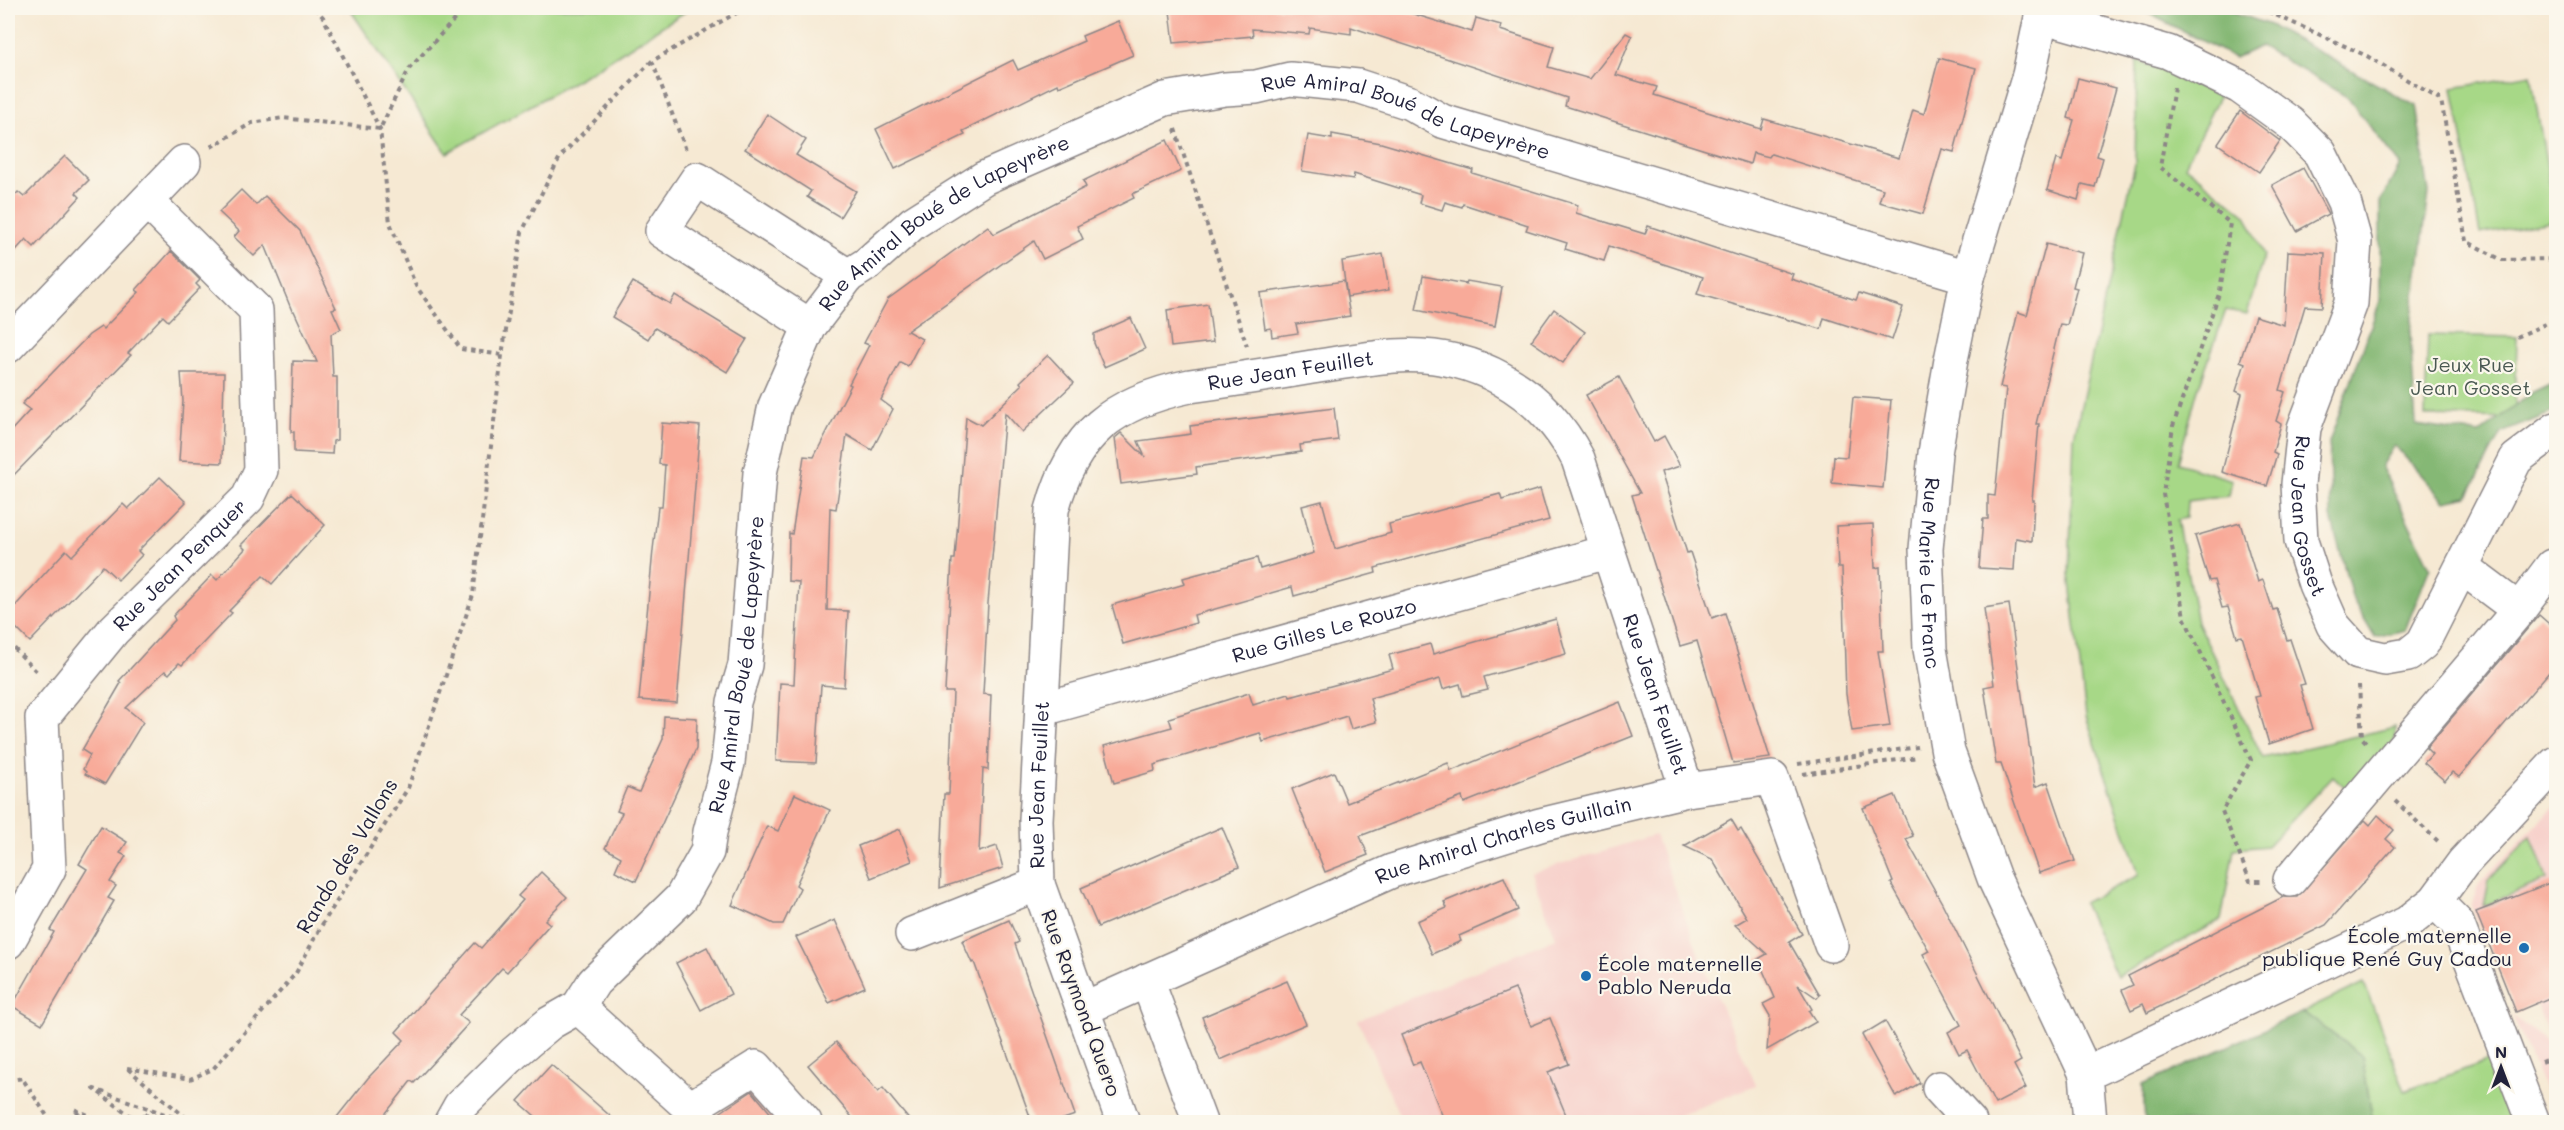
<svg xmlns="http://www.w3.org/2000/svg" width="2564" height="1130" font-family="Mali,sans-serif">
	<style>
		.built { fill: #f7d0ca }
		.green { fill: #a7d887; stroke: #647d61; stroke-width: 1.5 }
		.forest { fill: #85b874; stroke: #546d58; stroke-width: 1.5 }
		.building { fill: #f8aa99 }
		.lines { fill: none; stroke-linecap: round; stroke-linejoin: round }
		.minor-casing { stroke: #8c8687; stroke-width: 36 }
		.path { stroke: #8c8687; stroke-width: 4; stroke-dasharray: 4.5 4.5; stroke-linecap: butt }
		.minor { stroke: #fff; stroke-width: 33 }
		.poi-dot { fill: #1f6fb2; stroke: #fbf7ec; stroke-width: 2 }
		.labels { text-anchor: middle; stroke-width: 4.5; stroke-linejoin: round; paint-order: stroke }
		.street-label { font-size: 20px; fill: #22223b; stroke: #fbf7ec }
		.park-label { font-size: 20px; fill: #4a5952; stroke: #fbf7ec }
		.poi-label { font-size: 20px; fill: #22223b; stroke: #fbf7ec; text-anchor: end }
	</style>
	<rect width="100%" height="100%" fill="#fbf7ec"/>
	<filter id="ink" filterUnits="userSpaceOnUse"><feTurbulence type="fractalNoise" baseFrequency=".0167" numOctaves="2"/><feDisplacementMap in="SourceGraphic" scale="12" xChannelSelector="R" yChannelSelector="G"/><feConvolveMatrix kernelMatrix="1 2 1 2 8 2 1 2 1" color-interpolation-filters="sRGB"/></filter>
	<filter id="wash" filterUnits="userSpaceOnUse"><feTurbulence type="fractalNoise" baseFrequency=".008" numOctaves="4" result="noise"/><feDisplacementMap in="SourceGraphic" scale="24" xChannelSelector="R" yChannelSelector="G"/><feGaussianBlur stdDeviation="1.35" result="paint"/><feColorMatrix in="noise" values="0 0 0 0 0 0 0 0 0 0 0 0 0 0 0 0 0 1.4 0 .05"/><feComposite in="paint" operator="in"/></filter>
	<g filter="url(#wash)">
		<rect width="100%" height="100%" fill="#f6e9d3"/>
		<g class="built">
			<polygon points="2556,804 2556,1118 2512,1014 2552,1047 2537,1004 2519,1010 2471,906 2479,884"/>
			<polygon points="1655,835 1702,963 1756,1085 1662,1122 1402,1122 1358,1020 1556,938 1531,873"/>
		</g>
		<g class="green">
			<polygon points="349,8 691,8 592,71 447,153"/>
			<polygon points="2137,61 2165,70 2219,96 2185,166 2246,215 2264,255 2247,314 2226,310 2197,392 2178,463 2232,480 2229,496 2187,501 2186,518 2177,520 2197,622 2263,758 2395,727 2395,740 2349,791 2333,776 2267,846 2234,849 2221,920 2117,977 2083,903 2139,875 2086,716 2069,574 2074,437 2135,164"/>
			<polygon points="2531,74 2556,220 2480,234 2453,88"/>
			<polygon points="2428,335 2517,337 2515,418 2425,416"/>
			<polygon points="2531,836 2547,879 2484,906 2489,880"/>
			<polygon points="2364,983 2405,1091 2493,1059 2518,1122 2373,1122 2362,1056 2303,1012"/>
		</g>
		<g class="forest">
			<polygon points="2138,8 2222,8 2270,25 2416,106 2429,193 2410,332 2416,425 2479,434 2533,392 2556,381 2556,411 2501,433 2468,496 2445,501 2394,445 2381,466 2430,567 2405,630 2375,637 2353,600 2331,517 2329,442 2380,301 2380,202 2400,165 2347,97 2261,46 2235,58"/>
			<polygon points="2303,1012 2362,1056 2373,1122 2145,1122 2143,1085"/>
		</g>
		<g id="blocks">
			<g class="building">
				<polygon points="1181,8 1394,8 1472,32 1476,18 1501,25 1500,30 1554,47 1548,67 1590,79 1626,33 1632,36 1616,75 1657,87 1654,95 1761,129 1764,119 1899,158 1913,110 1924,114 1939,58 1976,68 1954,152 1942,149 1923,214 1879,202 1883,189 1771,154 1769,157 1753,153 1750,164 1565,106 1567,98 1351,27 1351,34 1310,28 1309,34 1252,29 1253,36 1174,43 1170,11 1181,10"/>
				<polygon points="1118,21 1133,55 1059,87 1058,84 963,131 965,135 895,169 876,129 1013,60 1018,70 1084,41 1082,36"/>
				<polygon points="2078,78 2116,88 2097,156 2103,158 2095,187 2082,184 2078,200 2047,190 2056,159 2062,161 2074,120 2068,118"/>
				<polygon points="2240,111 2280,141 2259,172 2218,144"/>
				<polygon points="767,114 806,140 796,155 856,191 840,217 807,197 811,191 745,149"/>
				<polygon points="1332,134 1381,143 1473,170 1472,173 1578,205 1576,213 1645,234 1648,226 1793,274 1791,279 1856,300 1859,293 1903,307 1892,340 1824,318 1821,329 1697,294 1703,277 1609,246 1604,261 1565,249 1567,243 1526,230 1528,225 1463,204 1462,207 1445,202 1442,210 1419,203 1421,195 1354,174 1353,179 1302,171 1308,135 1332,139"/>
				<polygon points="1167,140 1181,171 1132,194 1134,198 1077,226 1083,239 1043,259 1034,241 907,331 922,339 908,366 900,362 881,400 893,409 872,450 847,435 836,509 830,508 827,610 848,611 844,687 821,685 816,763 776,761 780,683 794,684 799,582 788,581 789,533 792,534 804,456 814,457 851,385 849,384 869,345 864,343 888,299 988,226 994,234 1086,187 1083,181"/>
				<polygon points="65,156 89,180 76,193 80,197 34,247 26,239 8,259 8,203 18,192 24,197"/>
				<polygon points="2303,168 2328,214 2297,231 2272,185"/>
				<polygon points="241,190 256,205 265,196 300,231 336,308 332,309 341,329 331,334 333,377 337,377 337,440 333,441 332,454 294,452 294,432 291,432 293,361 317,362 294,311 292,311 265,245 254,256 234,237 239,231 219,212"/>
				<polygon points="2046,244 2082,253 2073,287 2077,288 2067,325 2060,324 2036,424 2039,424 2032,500 2034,500 2032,541 2016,538 2014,570 1979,568 1983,519 1988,519 1988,495 1995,496 2006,388 2000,387 2018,312 2027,315"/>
				<polygon points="171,251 200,280 196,284 200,288 168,321 163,316 128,353 131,355 8,481 8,434 30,410 22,404 89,335 101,327 103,329 139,292 136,290"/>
				<polygon points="2288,251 2325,253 2322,307 2305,306 2280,390 2285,392 2276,421 2281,424 2273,452 2277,454 2267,486 2222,472 2242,394 2236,391 2245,363 2240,361 2255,316 2284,325"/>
				<polygon points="1383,254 1389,290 1347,297 1342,261"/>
				<polygon points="1423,276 1466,284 1467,281 1502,287 1495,326 1416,310"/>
				<polygon points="1344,281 1350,316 1296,324 1298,333 1272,337 1271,328 1265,329 1260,293"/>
				<polygon points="633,282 670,304 675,295 747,339 727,372 655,328 648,339 612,317"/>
				<polygon points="1208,304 1213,342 1171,347 1167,310"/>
				<polygon points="1554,309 1585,332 1563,363 1531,341"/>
				<polygon points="1131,318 1145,349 1104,367 1094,343 1094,334"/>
				<polygon points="1048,355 1074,383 1022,432 1005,413 988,603 983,694 991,695 988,770 983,769 979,852 997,846 1003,868 940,888 944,794 949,794 953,692 945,692 952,559 955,559 966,417 981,425 1022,385 1020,382"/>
				<polygon points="181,373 224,373 222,463 179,461 183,401"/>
				<polygon points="1619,377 1654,442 1664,436 1680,466 1661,472 1687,553 1690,552 1712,618 1725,613 1770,758 1733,763 1697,641 1680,646 1632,495 1640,493 1586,395"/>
				<polygon points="1853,397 1891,400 1883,488 1832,483 1834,456 1847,457"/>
				<polygon points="1334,408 1338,440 1300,445 1301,452 1196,467 1197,474 1121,484 1115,438 1121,433 1145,457 1138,441 1191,434 1190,426"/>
				<polygon points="662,423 700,426 677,703 639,700 653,550 658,507 662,507 665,465 659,464"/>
				<polygon points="160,477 186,502 138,551 142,555 118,580 103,566 30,642 8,620 8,614 66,550 72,556 123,504 128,509"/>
				<polygon points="1540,489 1549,520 1375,568 1376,573 1294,596 1292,587 1194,615 1196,623 1123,644 1112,605 1185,584 1183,578 1257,558 1260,569 1314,553 1302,506 1322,501 1335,549 1391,533 1389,524 1500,494 1502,500"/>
				<polygon points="292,493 325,525 272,584 263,576 229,611 232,613 182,665 179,663 169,674 165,671 126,708 143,722 105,784 85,774 86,772 83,769 90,755 82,750 121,683 119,681 175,620 173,616 212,575 217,580 245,549 241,545"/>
				<polygon points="2240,523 2258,582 2263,580 2273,610 2277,609 2287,640 2290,639 2305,684 2300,685 2313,729 2269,744 2255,697 2260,696 2242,636 2237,637 2228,607 2222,608 2214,580 2209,581 2195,536"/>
				<polygon points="1873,524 1875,568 1880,567 1883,651 1878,651 1890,726 1852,731 1846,694 1842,568 1838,568 1836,526"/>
				<polygon points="2009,604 2035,787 2048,782 2075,861 2039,873 2001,764 1996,764 1984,687 1994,685 1984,608"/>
				<polygon points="2539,615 2556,630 2556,664 2459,777 2452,772 2445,781 2424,763 2432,754 2426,748"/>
				<polygon points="1556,619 1566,654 1484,677 1488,690 1463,696 1460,684 1443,689 1440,679 1370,698 1376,722 1351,729 1347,716 1263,742 1260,733 1154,765 1155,771 1114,783 1104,746 1172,727 1169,718 1249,693 1253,705 1289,694 1290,697 1393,669 1389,655 1430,644 1433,654"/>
				<polygon points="1620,702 1633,736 1464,803 1462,797 1360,836 1368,855 1325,872 1292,789 1334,772 1347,803 1448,763 1451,771"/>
				<polygon points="664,716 697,718 696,749 636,881 615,871 621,857 605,848 622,813 617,811 627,787 639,792 663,739"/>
				<polygon points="795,794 830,810 796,885 800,888 783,924 774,924 732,905 767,826 778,831"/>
				<polygon points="1895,795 1913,836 1906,839 1942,903 2021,1061 2014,1065 2026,1088 1995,1104 1967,1050 1959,1054 1948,1032 1961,1025 1923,954 1929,951 1891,883 1893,882 1863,808"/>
				<polygon points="2378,815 2394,830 2386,839 2395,847 2326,925 2147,1013 2143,1004 2131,1010 2122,990 2133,985 2128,976 2283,897 2297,897 2365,820 2370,825"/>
				<polygon points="1731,819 1738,831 1741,829 1802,934 1789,942 1820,995 1817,998 1798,985 1812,1009 1809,1011 1816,1022 1767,1050 1770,1016 1763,1004 1775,998 1758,959 1767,954 1735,925 1747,918 1712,859 1684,846"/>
				<polygon points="101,826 127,842 120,853 126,856 110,882 116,886 108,898 114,901 42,1024 12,1006 54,932 50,930 87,869 79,864"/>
				<polygon points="1222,827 1239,867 1098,927 1081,888"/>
				<polygon points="900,829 912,861 871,878 858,846"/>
				<polygon points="541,872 567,897 545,920 550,924 507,972 502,968 459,1015 469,1023 414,1083 411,1081 379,1122 333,1122 368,1078 404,1040 396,1032 475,943 481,948 523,900 518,896"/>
				<polygon points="1504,877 1518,910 1459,936 1461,941 1432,954 1417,921 1447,908 1444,902"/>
				<polygon points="2552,882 2556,895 2556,995 2516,1012 2476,912"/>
				<polygon points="835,920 865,987 829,1003 796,937"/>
				<polygon points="1009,920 1019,942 1015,944 1075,1115 1055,1122 1032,1122 974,962 972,963 962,941"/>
				<polygon points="707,947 731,994 701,1010 676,963"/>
				<polygon points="1287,981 1306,1024 1220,1060 1202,1017"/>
				<polygon points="1515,989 1531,1026 1550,1018 1569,1064 1548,1072 1569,1122 1445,1122 1420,1062 1413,1065 1401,1035"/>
				<polygon points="1885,1021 1920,1083 1896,1097 1862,1035"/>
				<polygon points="836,1042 878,1092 883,1088 911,1122 856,1122 808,1065"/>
				<polygon points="551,1065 576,1086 617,1122 542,1122 518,1101"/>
				<polygon points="752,1091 778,1122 720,1122 718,1114"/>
			</g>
		</g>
	</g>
	<g filter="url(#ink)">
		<use href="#blocks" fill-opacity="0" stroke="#8c8687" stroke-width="1.5"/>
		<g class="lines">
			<g class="minor-casing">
				<g id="minor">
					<path id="s1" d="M2043,8L2029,75L1968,277L1951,360L1935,453L1926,549L1930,649L1948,752L1994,878L2086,1074L2090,1122"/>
					<path id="s2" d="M2041,16L2168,52L2240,87L2290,123L2320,153L2344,202L2355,241L2351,303L2304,428L2298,484L2301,541L2315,584L2333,625L2358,653L2385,659L2408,655L2423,643L2516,459L2556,429"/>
					<polyline points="810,326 662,231 697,179 848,276"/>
					<polyline points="8,346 184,162"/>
					<polyline points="2463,568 2519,610"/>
					<path id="s3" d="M1043,709L1607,552"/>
					<polyline points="2290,880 2519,610 2552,566 2556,565"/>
					<polyline points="2435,901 2457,923 2533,1122"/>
					<polyline points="912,934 1038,884"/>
					<path id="s4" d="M8,942L49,869L42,718L113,631L248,498L261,470L256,310L147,201"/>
					<polyline points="1147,980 1200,1122"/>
					<polyline points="578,1007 690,1108 702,1122"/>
					<path id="s5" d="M1083,1009L1392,871L1540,825L1687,790L1772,778L1831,945"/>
					<polyline points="2086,1074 2407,923 2435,901 2463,863 2556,763"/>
					<polyline points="1939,1088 1970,1122"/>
					<polyline points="690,1108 756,1067 805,1122"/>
					<path id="s6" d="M451,1122L460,1106L514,1053L550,1023L578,1007L594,982L681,898L707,852L710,832L728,763L734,702L745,665L760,473L775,406L810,326L848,276L867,264L913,223L984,178L1165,99L1225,89L1256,87L1290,79L1358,86L1410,103L1442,121L1968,277"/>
					<path id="s7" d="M1123,1122L1038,884L1036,820L1052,510C1073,433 1113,402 1190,386C1231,380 1271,374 1312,367C1339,363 1366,358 1394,356C1473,351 1541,388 1578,459L1687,790"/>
				</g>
			</g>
			<g class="path">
				<polyline points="315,8 323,17 380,129 390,223 416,286 461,349 502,355"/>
				<polyline points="886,8 888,8"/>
				<polyline points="2260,8 2367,56 2441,100 2466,241 2502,260 2556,259"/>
				<polyline points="652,61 686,150"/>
				<polyline points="2174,88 2160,167 2230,223 2220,291 2173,426 2163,494 2184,617 2251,760 2222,811 2250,881 2261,881"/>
				<polyline points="1175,129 1247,346"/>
				<polyline points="211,147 252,123 283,118 380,129 409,69 465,8"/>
				<polyline points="2517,337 2556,319"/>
				<polyline points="8,642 39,674"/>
				<polyline points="2359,685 2362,738 2368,744"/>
				<polyline points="1798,764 1918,747"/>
				<polyline points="1803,774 1918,757"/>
				<polyline points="2395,801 2440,843"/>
				<polyline points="2541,1062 2556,1056"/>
				<polyline points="127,1068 190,1079 213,1069 296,973 320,928 408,788 473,595 502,355 522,232 560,157 652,61 745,8"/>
				<polyline points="128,1069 191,1122"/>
				<polyline points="8,1081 22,1078 51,1122"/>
				<polyline points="85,1122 74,1109 105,1122"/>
				<polyline points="137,1122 152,1110"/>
				<polyline points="139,1122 94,1089 187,1122"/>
			</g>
			<use href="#minor" class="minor"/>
		</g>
	</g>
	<g class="poi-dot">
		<circle cx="2524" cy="948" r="6"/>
		<circle cx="1586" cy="976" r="6"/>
	</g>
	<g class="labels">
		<g class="street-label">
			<text dy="7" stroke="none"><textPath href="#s6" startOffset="1593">Rue Amiral Boué de Lapeyrère</textPath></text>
			<text dy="7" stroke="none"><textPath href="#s6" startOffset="1089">Rue Amiral Boué de Lapeyrère</textPath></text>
			<text dy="7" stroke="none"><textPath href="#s7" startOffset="927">Rue Jean Feuillet</textPath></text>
			<text dy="7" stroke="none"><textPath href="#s2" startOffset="696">Rue Jean Gosset</textPath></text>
			<text dy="7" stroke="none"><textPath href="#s4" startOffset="441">Rue Jean Penquer</textPath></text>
			<text dy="7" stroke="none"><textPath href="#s1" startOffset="579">Rue Marie Le Franc</textPath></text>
			<text dy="7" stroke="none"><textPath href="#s3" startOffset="292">Rue Gilles Le Rouzo</textPath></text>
			<text dy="7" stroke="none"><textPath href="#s6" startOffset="567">Rue Amiral Boué de Lapeyrère</textPath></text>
			<text dy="7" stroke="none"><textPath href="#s7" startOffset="1503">Rue Jean Feuillet</textPath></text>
			<text dy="7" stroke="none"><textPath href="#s7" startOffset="352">Rue Jean Feuillet</textPath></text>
			<text dy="7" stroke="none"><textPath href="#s5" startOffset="454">Rue Amiral Charles Guillain</textPath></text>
			<text transform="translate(347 856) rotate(-59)" y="7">Rando des Vallons</text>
			<text transform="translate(1081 1003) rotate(70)" y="7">Rue Raymond Quero</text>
		</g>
		<g class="park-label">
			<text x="2471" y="372">Jeux Rue<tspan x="2471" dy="23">Jean Gosset</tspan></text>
		</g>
		<g class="poi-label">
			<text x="2512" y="943">École maternelle<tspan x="2512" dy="23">publique René Guy Cadou</tspan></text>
			<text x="1598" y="971" text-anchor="start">École maternelle<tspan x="1598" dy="23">Pablo Neruda</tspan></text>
		</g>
	</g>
	<rect width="2564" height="1130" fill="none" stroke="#fbf7ec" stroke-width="30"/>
	<g transform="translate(2501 1067)" stroke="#fbf7ec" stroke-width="4.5" paint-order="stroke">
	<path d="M0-4.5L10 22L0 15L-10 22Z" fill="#22223b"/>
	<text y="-9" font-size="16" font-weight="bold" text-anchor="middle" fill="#22223b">N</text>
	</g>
</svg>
